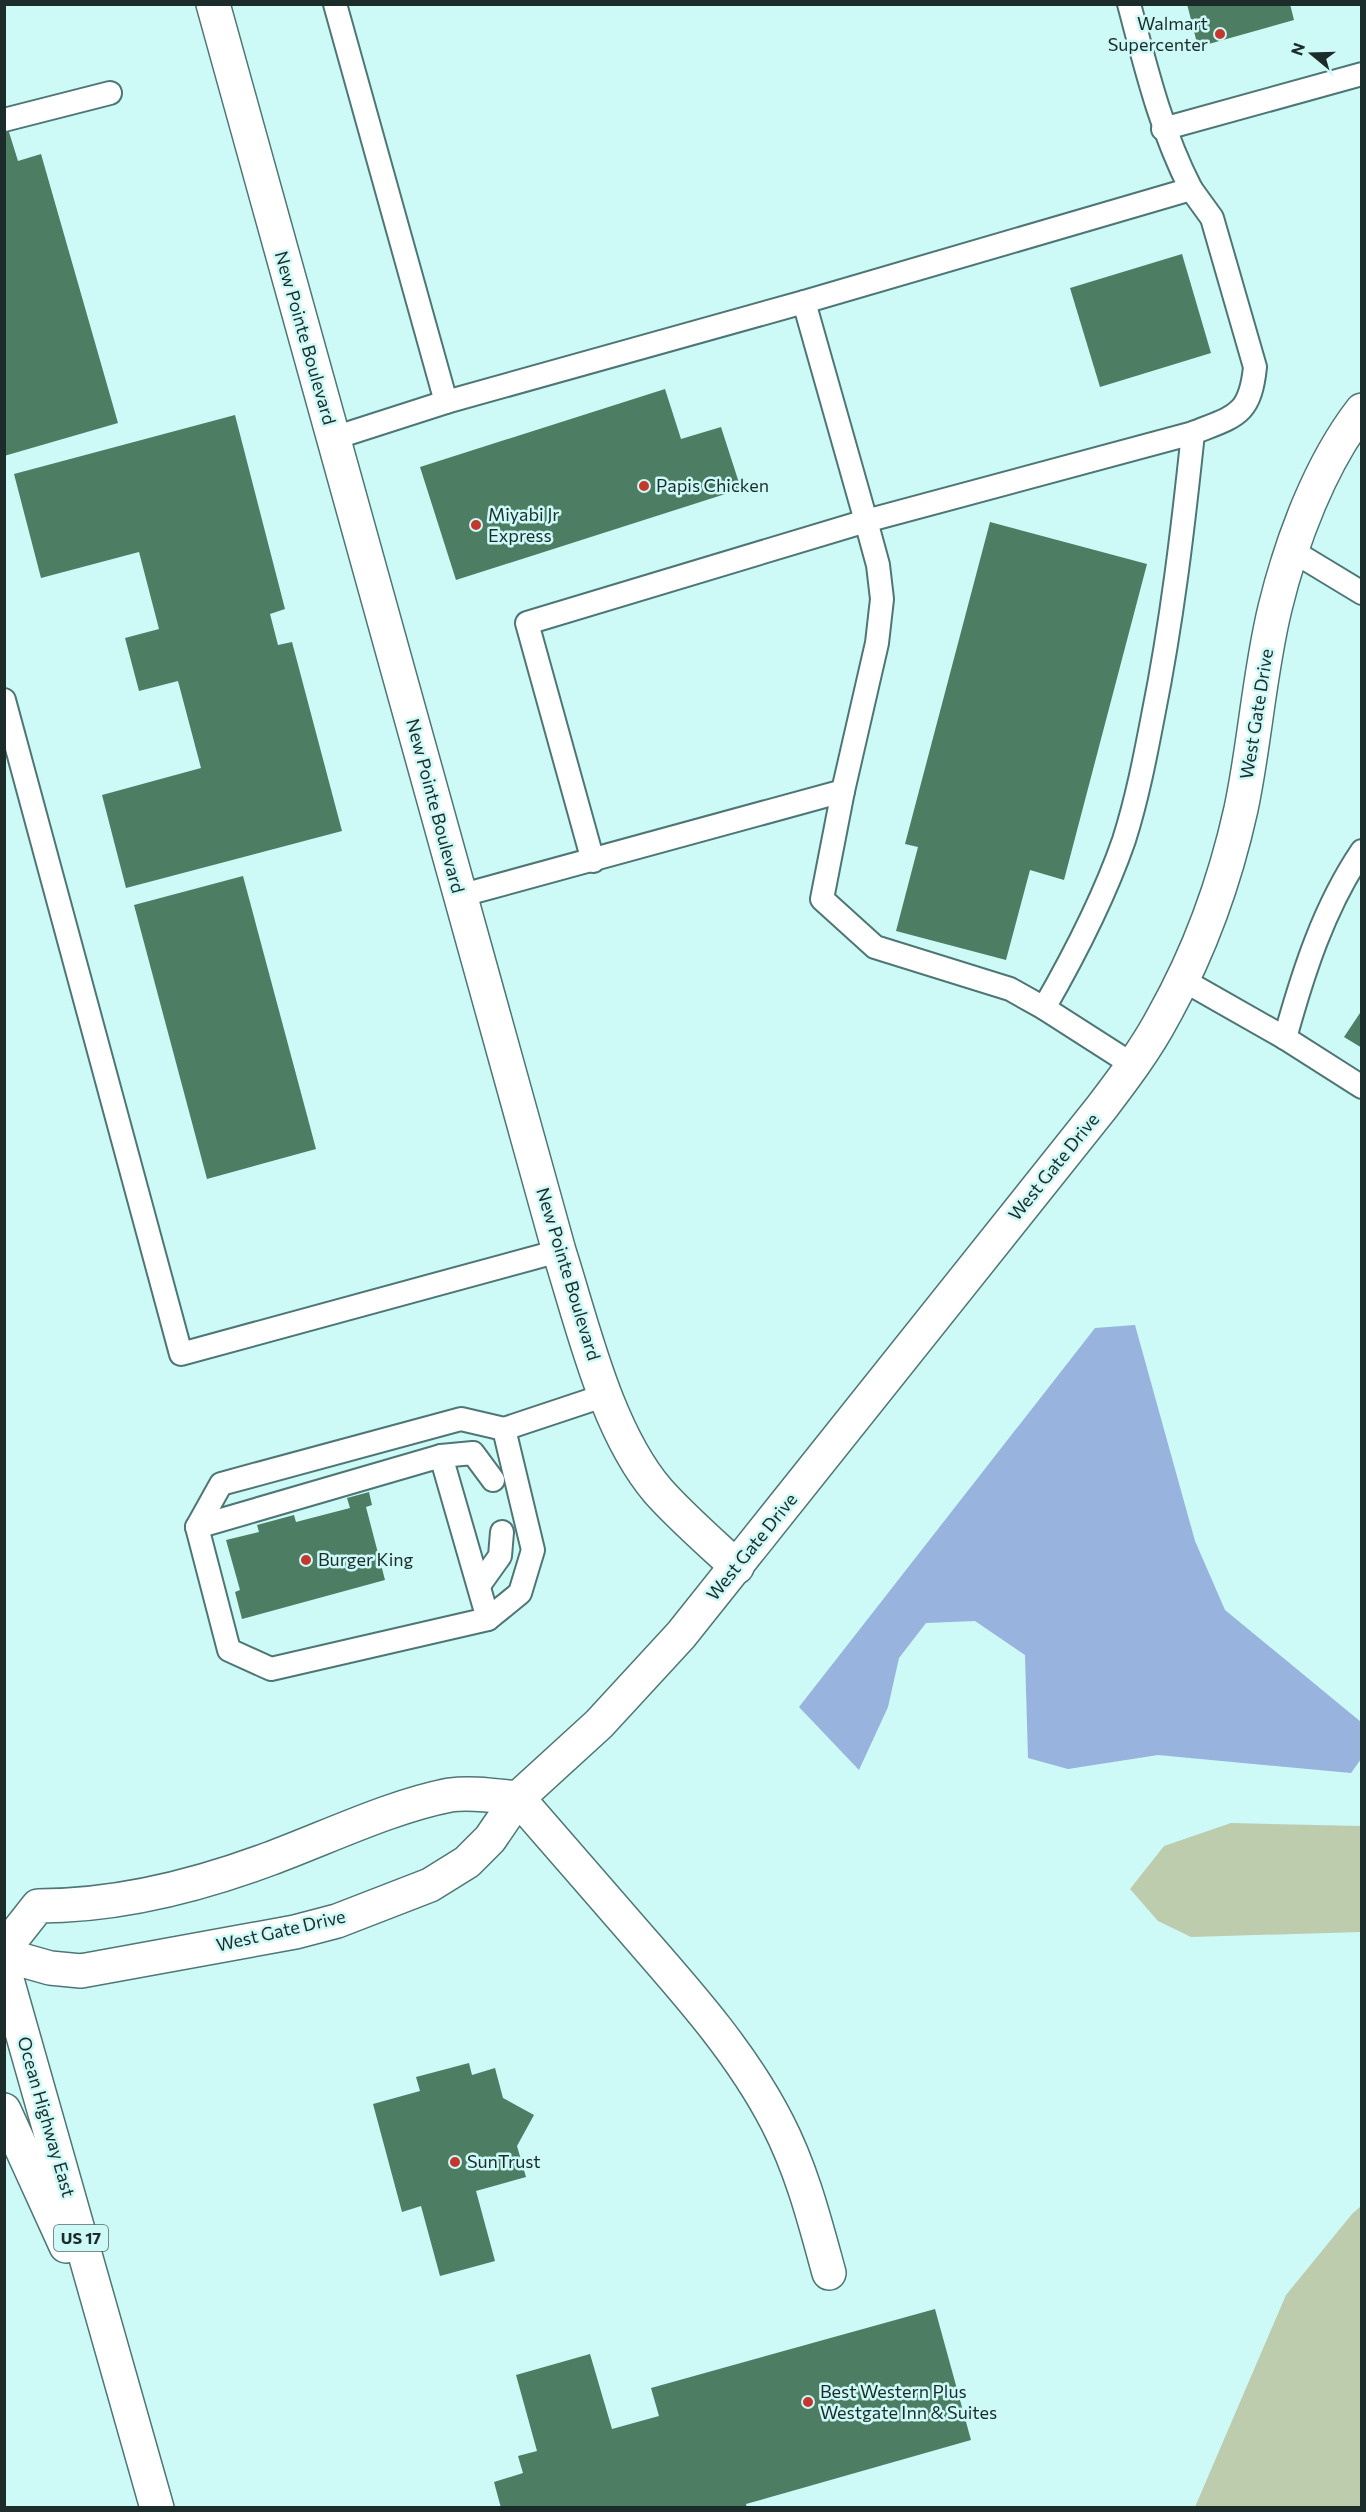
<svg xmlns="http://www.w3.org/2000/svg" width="1366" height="2512" font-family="Commissioner,sans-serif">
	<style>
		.green { fill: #beccae }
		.water { fill: #98b3dd }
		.building { fill: #4d7e64 }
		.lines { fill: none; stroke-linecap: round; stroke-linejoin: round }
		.service-casing { stroke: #4e7674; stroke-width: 26 }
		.minor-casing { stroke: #4e7674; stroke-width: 36 }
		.trunk-casing { stroke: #4e7674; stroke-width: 36 }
		.service { stroke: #fff; stroke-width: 22 }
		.minor { stroke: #fff; stroke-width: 33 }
		.trunk { stroke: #fff; stroke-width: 33 }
		.poi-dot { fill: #c5372d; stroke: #cdf9f7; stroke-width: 2 }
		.labels { text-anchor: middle; stroke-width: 5; stroke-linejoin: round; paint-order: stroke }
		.shield { fill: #cdf9f7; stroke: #506a68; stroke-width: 1.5 }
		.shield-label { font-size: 16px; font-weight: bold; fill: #1b2c2b }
		.poi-label { font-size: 18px; fill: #1b2c2b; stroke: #cdf9f7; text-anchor: start }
		.street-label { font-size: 18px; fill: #1b2c2b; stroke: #cdf9f7 }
	</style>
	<rect width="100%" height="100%" fill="#cdf9f7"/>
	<g class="green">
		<polygon points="1231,1823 1361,1826 1361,1932 1191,1937 1158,1921 1130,1889 1164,1846"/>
		<polygon points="1361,2206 1361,2507 1195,2507 1286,2295 1352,2214"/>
	</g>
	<polygon class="water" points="1135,1325 1195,1541 1225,1610 1361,1722 1361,1759 1351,1773 1158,1755 1068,1769 1028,1758 1025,1655 975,1621 926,1623 899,1658 888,1707 859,1770 799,1707 1095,1328"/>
	<g class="building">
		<polygon points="1187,4 1290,4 1294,20 1198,47"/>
		<polygon points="4,116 18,161 41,154 118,423 4,456"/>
		<polygon points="1182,254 1211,353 1100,387 1070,288"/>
		<polygon points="665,389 681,439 721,427 741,489 456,580 420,467"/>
		<polygon points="235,415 285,609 270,614 278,645 292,642 342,831 126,888 102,795 201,768 178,681 139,691 125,638 159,629 139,552 41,578 14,474"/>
		<polygon points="990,522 1147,564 1064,880 1030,870 1006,960 896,931 918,847 905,844"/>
		<polygon points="243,876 316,1149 207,1179 134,905"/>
		<polygon points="1362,1010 1362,1048 1344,1037"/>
		<polygon points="369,1492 372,1505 366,1507 385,1580 242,1619 235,1592 240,1590 226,1540 259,1532 257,1525 294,1515 296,1522 350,1508 347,1498"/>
		<polygon points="469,2063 472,2075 495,2068 503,2098 534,2115 517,2146 526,2177 476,2191 495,2261 440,2276 421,2206 402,2212 373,2104 420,2091 416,2077"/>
		<polygon points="935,2309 971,2440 746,2504 747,2508 501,2508 494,2482 523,2473 518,2456 537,2451 516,2375 590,2354 612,2429 659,2416 651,2388"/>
	</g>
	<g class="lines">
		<g class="service-casing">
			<g id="service">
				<polyline points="335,4 446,402"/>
				<polyline points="4,120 110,93"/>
				<polyline points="1163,129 1362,74"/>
				<path d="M1191,189L1212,218L1255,367C1250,416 1235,416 1193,433"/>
				<path d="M334,438L446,402L804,302L1191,189C1161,131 1146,68 1129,4"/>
				<polyline points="1291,550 1362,593"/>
				<polyline points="4,700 181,1354 559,1251"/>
				<path d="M843,791L877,643L882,599L878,565L866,521L1193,433C1183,528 1172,622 1153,716C1145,758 1137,799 1124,840C1104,898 1075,954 1044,1008"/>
				<polyline points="593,861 527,623 866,521 804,302"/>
				<polyline points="459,896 843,791 822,899 875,947 1010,989 1044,1008 1133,1065"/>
				<polyline points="1183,980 1285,1038 1362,1087"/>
				<path d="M1285,1038C1303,973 1324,907 1362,851"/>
				<polyline points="504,1429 533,1550 520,1593 488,1619 271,1669 229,1650 197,1527 221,1484 461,1419 504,1429 606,1395"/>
				<polyline points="441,1456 473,1453 493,1480"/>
				<polyline points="197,1527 441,1456 488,1619"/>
				<polyline points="480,1584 500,1556 502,1532"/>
			</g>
		</g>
		<g class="minor-casing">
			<g id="minor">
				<path d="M213,4L559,1251C583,1326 606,1430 658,1491C682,1518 710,1542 737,1567"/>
				<path d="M518,1798C560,1846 602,1895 644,1943C693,1999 743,2056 777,2122C802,2170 815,2222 829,2273"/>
				<path d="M4,1949L38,1906C118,1906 194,1887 269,1859C326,1838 392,1806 450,1795C472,1792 497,1796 518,1798"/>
				<path d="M4,1955L50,1968L81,1971L295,1932L337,1921L430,1885L467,1862L490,1839L518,1798L599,1724L681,1635L1102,1107C1124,1078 1146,1049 1163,1017C1199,953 1225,881 1241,809C1255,743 1259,674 1275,608C1291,542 1320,464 1362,410"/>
			</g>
		</g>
		<g class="trunk-casing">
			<g id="trunk">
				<polyline points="4,1969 157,2508"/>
				<polyline points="4,2110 66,2246"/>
			</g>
		</g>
		<use href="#service" class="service"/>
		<use href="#minor" class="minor"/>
		<use href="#trunk" class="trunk"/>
	</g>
	<g class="poi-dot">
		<circle cx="1220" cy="34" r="6"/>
		<circle cx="644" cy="486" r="6"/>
		<circle cx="476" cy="525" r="6"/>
		<circle cx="306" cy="1560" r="6"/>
		<circle cx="455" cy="2162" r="6"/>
		<circle cx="808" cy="2402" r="6"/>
	</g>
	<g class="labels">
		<rect class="shield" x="54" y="2225" width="54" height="26" rx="4.5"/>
		<g class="shield-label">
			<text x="81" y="2244">US 17</text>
		</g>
		<g class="poi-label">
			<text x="1208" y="30" text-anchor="end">Walmart<tspan x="1208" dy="21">Supercenter</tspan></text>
			<text x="656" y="492">Papis Chicken</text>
			<text x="488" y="521">Miyabi Jr<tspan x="488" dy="21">Express</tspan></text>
			<text x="318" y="1566">Burger King</text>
			<text x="467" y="2168">SunTrust</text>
			<text x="820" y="2398">Best Western Plus<tspan x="820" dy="21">Westgate Inn &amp; Suites</tspan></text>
		</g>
		<g class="street-label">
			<text transform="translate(305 338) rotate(74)" y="6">New Pointe Boulevard</text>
			<text transform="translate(1257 714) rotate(-81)" y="6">West Gate Drive</text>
			<text transform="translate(435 806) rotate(75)" y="6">New Pointe Boulevard</text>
			<text transform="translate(1054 1167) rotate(-51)" y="6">West Gate Drive</text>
			<text transform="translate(568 1274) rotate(73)" y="6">New Pointe Boulevard</text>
			<text transform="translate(752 1547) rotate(-51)" y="6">West Gate Drive</text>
			<text transform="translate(281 1931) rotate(-13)" y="6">West Gate Drive</text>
			<text transform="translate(46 2117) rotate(74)" y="6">Ocean Highway East</text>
		</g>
	</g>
	<rect width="1366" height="2512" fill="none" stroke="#1b2c2b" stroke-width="12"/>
	<g transform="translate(1312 54) rotate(289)" stroke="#cdf9f7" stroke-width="4.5" paint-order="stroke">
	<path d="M0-4.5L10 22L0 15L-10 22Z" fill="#1b2c2b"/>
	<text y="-9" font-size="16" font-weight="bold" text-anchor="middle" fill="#1b2c2b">N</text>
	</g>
</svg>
